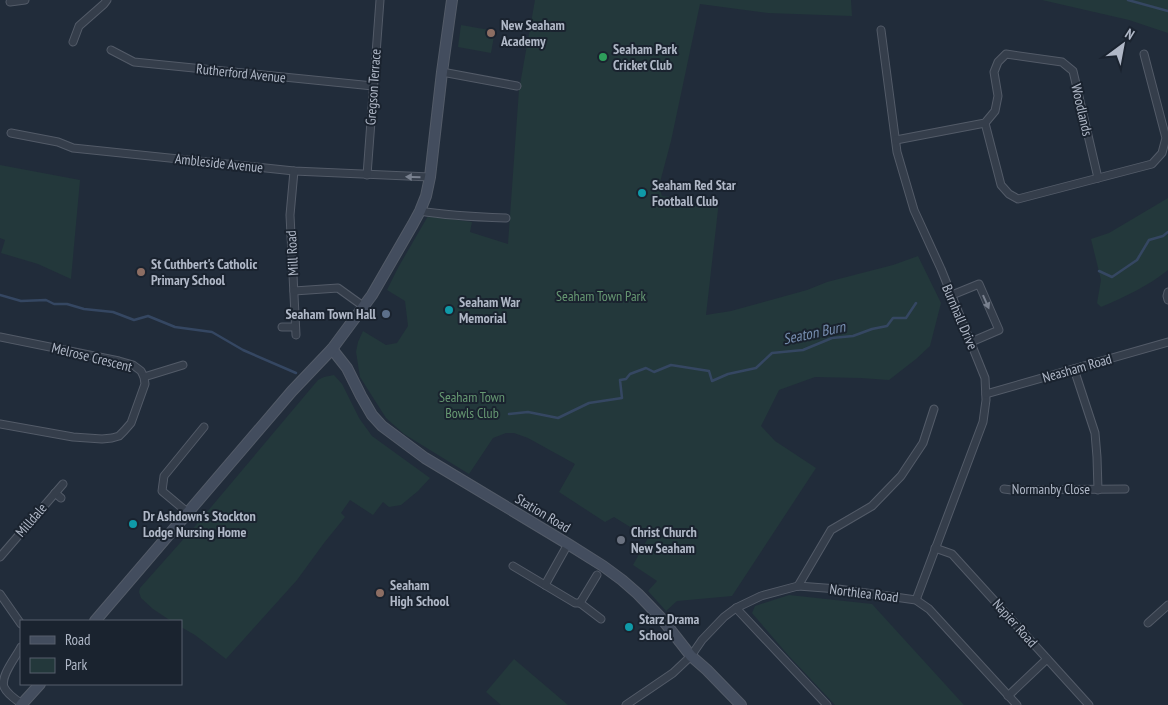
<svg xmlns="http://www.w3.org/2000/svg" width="1168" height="705" font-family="'PT Sans Narrow',sans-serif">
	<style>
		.green { fill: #23383b }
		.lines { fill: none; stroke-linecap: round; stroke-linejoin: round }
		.stream { stroke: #354762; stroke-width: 2.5 }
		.minor-casing { stroke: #535b68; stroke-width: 9 }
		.secondary-casing { stroke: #535b68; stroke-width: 12 }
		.minor { stroke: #353e4b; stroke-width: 7 }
		.secondary { stroke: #434d5e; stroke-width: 10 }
		.oneway { fill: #79818f }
		.education-dot { fill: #8d6e63; stroke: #1a232f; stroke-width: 2 }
		.leisure-dot { fill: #2e9e5b; stroke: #1a232f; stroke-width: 2 }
		.culture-dot { fill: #0f9aa8; stroke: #1a232f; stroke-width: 2 }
		.service-dot { fill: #5c6f8a; stroke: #1a232f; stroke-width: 2 }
		.worship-dot { fill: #6b7280; stroke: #1a232f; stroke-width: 2 }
		.labels { text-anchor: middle; stroke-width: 4; stroke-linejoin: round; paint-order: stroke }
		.poi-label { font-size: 14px; font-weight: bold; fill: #b0b8c7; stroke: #1a232f; text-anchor: start }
		.street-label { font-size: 14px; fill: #b0b8c7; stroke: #1a232f }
		.park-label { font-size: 14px; fill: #669872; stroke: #1a232f }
		.water-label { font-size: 15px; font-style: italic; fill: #778eb0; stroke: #1a232f }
	</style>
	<rect width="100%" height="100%" fill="#212c3a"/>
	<g class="green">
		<polygon points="535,0 851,0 852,16 768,13 700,4 671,141 659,186 662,196 719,201 706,315 731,311 807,290 827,282 893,265 918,256 941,303 930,346 916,359 889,380 861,378 815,377 779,390 761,426 775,441 816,468 732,596 677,601 666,611 648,591 657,581 633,565 648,538 614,517 605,522 559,492 575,464 528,438 514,433 506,433 493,438 469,474 404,434 386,418 360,377 356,352 358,342 363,331 386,345 397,343 408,326 405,301 387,290 399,266 428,216 472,222 470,232 508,244 519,90"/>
		<polygon points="1042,0 1168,0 1168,33 1129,20"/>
		<polygon points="461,25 495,31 491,53 458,47"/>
		<polygon points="0,165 80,180 71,279 38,264 1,253 5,240 0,238"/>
		<path d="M1168,198V270C1148,286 1125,297 1101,307L1097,303L1101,280L1091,239L1109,233Z"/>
		<polygon points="334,375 342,384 359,418 372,436 430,478 418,491 401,505 389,507 383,502 373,515 350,500 341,513 345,517 324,543 297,580 226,659 195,635 181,627 181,621 171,621 153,609 141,598 139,592 140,588 196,525 318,380 324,377"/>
		<polygon points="789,595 872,604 964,705 835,705 788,655 752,613 755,606"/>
		<polygon points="514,659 568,705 501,705 486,692"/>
	</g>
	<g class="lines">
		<g class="stream">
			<polyline points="1128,0 1168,11"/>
			<polyline points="1099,271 1112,277 1137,260 1149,240 1163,236 1168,232"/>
			<polyline points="0,295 21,301 46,300 54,304 67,304 84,309 113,312 134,320 148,316 175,327 212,332 243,350 296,373"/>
			<polyline points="509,414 528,412 558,418 589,403 622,398 620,380 626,379 630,374 646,368 654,372 671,365 709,371 712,381 728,374 756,368 772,353 803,350 832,338 853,336 872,329 887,326 893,318 906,318 916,303"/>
		</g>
		<g class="minor-casing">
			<g id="minor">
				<polyline points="10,2 25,0"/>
				<polyline points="881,30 897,152 914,210 941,269 985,378 986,400 983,422 916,600"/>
				<polyline points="73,42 79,26 104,4 107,0"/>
				<polyline points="111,50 134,62 373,86"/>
				<polyline points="442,72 517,86"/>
				<polyline points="985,123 1001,185 1009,194 1018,199 1152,164 1162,153 1166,138 1144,54"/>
				<polyline points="11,133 58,142 73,148 294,171 430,177"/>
				<polyline points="896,140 985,123 995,111 998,96 994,72 998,62 1006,54 1062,62 1073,71 1098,178"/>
				<polyline points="294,171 290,215 296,335"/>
				<polyline points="367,175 380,0"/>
				<path d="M420,211C449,216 477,217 506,218"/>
				<polyline points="294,291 338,288 363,306"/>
				<polyline points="1168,292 1167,296 1168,300"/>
				<polyline points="952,295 979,284 999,330 971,342"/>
				<polyline points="282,327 295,327"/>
				<polyline points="0,337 119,361 133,365 141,371 144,377 145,384 131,423 124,431 119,436 112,438 102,439 73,437 0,424"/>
				<polyline points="1074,369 1095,433 1097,457 1098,490"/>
				<polyline points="144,377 183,365"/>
				<polyline points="986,394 1168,342"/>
				<polyline points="1004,489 1012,490 1125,489"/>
				<polyline points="55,493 61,498"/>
				<polyline points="187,512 162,491 164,476 204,427"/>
				<polyline points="935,548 952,554 1089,705"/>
				<polyline points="0,557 63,484"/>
				<polyline points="513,566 575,603 580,603"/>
				<polyline points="597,575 580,603 601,619"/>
				<polyline points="545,585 568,544"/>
				<polyline points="798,586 831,530 872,506 901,476 923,443 934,409"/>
				<polyline points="0,594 21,624"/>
				<polyline points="736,608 827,705"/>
				<polyline points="1148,623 1168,605"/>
				<path d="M21,647C16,657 0,676 4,687C7,694 16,700 22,704"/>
				<polyline points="1008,696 1047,659"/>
				<polyline points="626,705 673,673 691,656 702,640 724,617 736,608 761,596 798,586 838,589 916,600 929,609 1017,705"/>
			</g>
		</g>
		<g class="secondary-casing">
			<g id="secondary">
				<polyline points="332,349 347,368 361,396 372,415 382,426 425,458 568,544 603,566 622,580 638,594 662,619 691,656 707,670 741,705"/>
				<polyline points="95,621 292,391 332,349 372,295 413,224 420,211 426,196 430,177 442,72 452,0"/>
				<polyline points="21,705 40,684"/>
			</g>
		</g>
		<use href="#minor" class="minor"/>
		<use href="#secondary" class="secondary"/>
	</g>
	<defs><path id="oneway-solid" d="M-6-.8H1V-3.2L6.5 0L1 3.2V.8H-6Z" transform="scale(1.25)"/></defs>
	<g class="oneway">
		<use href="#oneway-solid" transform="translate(413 177) rotate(-178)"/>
		<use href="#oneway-solid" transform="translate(986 302) rotate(66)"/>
	</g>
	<g class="education-dot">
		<circle cx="491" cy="33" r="5"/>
		<circle cx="141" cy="272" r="5"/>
		<circle cx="380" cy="593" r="5"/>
	</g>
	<circle class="leisure-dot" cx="603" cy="57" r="5"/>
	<g class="culture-dot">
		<circle cx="642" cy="193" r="5"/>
		<circle cx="449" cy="310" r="5"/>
		<circle cx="133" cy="524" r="5"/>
		<circle cx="629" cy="627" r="5"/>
	</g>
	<circle class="service-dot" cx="386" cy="314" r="5"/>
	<circle class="worship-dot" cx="621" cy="540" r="5"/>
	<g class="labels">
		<g class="poi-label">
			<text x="501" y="30">New Seaham<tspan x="501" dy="16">Academy</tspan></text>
			<text x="613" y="54">Seaham Park<tspan x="613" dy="16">Cricket Club</tspan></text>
			<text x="652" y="190">Seaham Red Star<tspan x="652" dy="16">Football Club</tspan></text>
			<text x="151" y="269">St Cuthbert's Catholic<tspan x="151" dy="16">Primary School</tspan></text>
			<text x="459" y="307">Seaham War<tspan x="459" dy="16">Memorial</tspan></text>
			<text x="376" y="319" text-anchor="end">Seaham Town Hall</text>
			<text x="143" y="521">Dr Ashdown's Stockton<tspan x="143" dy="16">Lodge Nursing Home</tspan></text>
			<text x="631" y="537">Christ Church<tspan x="631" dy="16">New Seaham</tspan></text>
			<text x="390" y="590">Seaham<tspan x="390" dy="16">High School</tspan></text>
			<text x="639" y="624">Starz Drama<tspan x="639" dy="16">School</tspan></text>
		</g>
		<g class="street-label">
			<text transform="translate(241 73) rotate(6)" y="5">Rutherford Avenue</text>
			<text transform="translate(373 87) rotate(-86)" y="5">Gregson Terrace</text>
			<text transform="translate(1082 110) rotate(77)" y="5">Woodlands</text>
			<text transform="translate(219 163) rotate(6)" y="5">Ambleside Avenue</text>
			<text transform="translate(292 253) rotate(-93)" y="5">Mill Road</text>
			<text transform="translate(960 317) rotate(67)" y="5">Burnhall Drive</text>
			<text transform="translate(92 357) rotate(14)" y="5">Melrose Crescent</text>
			<text transform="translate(1077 368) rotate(-16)" y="5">Neasham Road</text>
			<text x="1051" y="494">Normanby Close</text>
			<text transform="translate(543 513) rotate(31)" y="5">Station Road</text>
			<text transform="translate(31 520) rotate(-49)" y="5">Milldale</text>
			<text transform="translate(864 593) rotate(7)" y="5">Northlea Road</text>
			<text transform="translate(1015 623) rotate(48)" y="5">Napier Road</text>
		</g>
		<g class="park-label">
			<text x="601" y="301">Seaham Town Park</text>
			<text x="472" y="402">Seaham Town<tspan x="472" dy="16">Bowls Club</tspan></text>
		</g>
		<g class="water-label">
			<text transform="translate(814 333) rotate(-12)" y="5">Seaton Burn</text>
		</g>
	</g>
	<rect x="20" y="620" width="162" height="65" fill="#1a232f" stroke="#565f6c"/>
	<rect x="30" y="636" width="25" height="8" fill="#434d5e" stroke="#565f6c"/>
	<text x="65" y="645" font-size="15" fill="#b0b8c7">Road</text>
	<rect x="30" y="658" width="25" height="15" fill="#23383b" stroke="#565f6c"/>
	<text x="65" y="670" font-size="15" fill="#b0b8c7">Park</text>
	<g transform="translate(1123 45) rotate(32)" stroke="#1a232f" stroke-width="4" paint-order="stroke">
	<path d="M0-4L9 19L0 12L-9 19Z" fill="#b0b8c7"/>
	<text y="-8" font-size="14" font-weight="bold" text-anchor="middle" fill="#b0b8c7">N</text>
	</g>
</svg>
